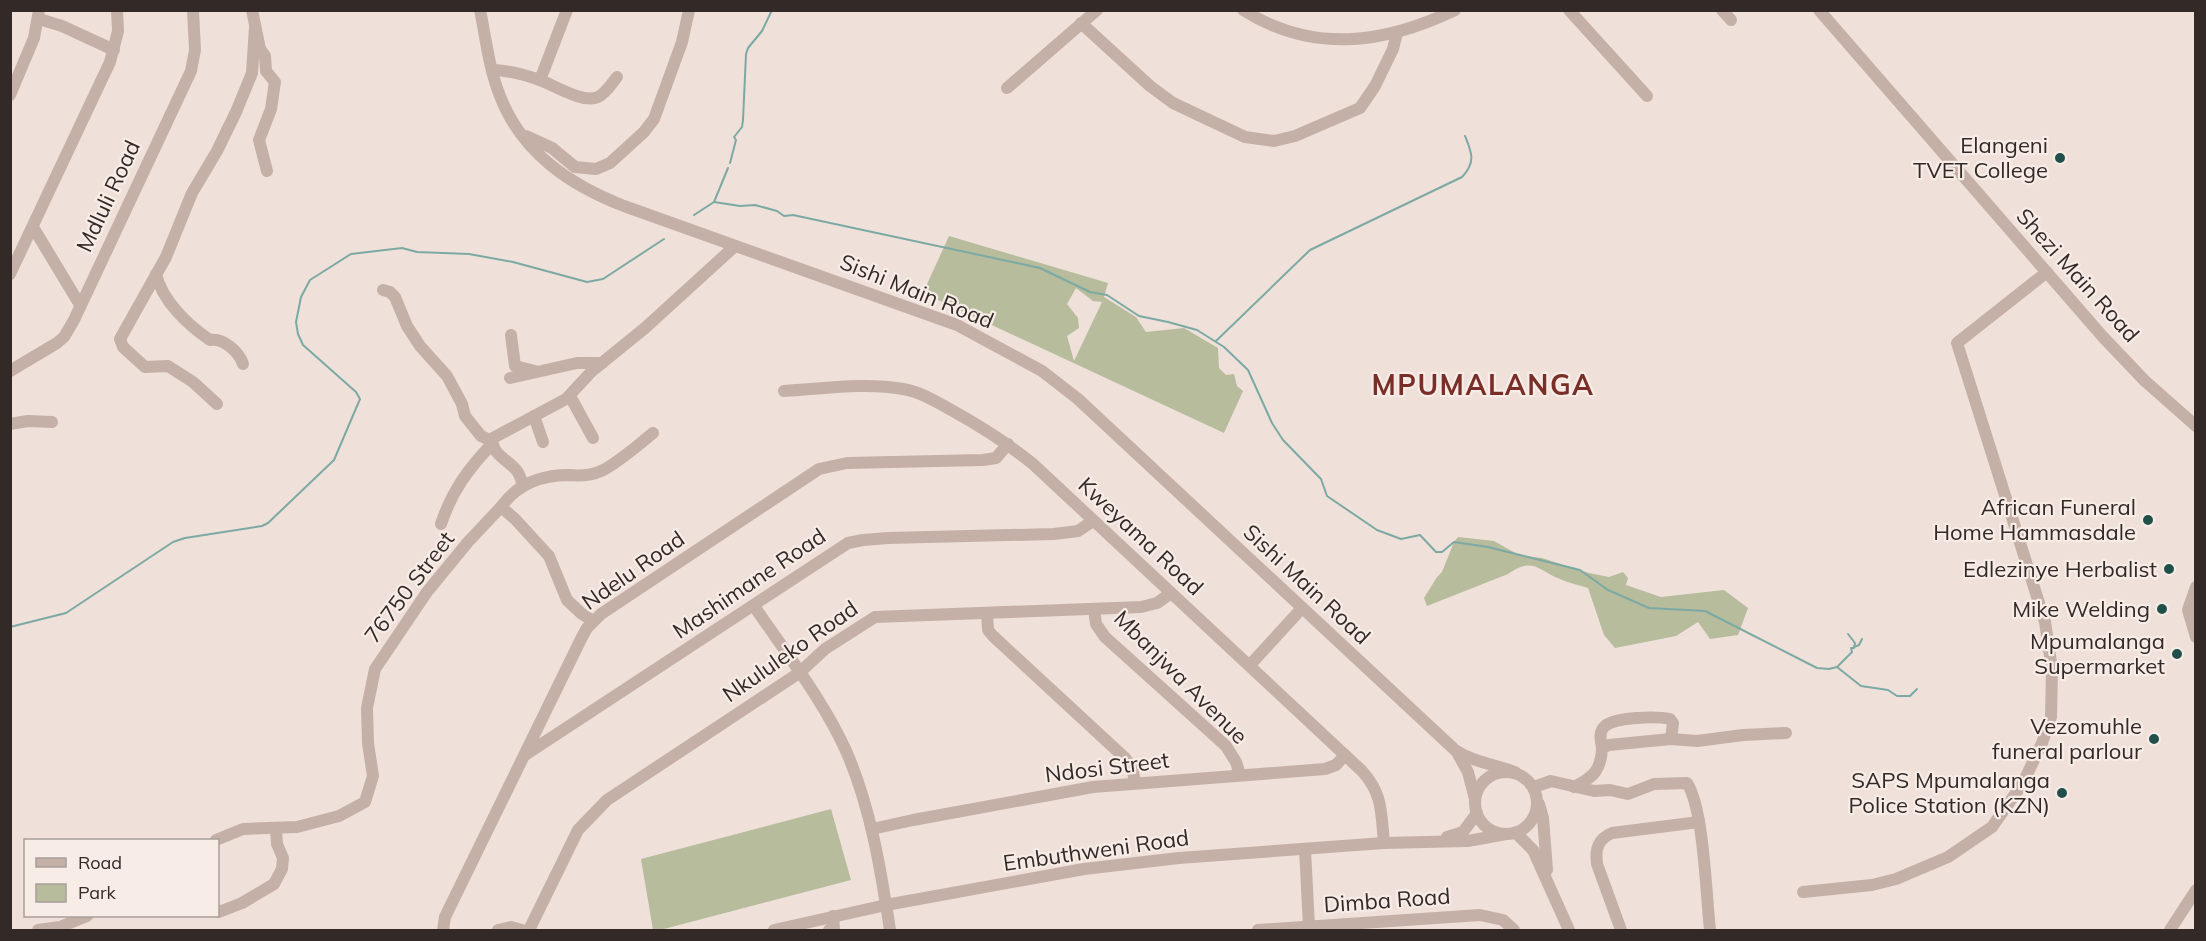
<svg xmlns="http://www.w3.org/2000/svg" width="2206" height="941" font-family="Mulish,sans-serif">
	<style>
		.green { fill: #b6bc9c; fill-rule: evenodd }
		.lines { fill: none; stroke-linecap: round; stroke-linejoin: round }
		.stream { stroke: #7ca9a3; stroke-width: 2 }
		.minor { stroke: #c5b0a7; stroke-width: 12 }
		.poi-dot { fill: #21504b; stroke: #f7ece6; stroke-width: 2 }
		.labels { text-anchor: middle; stroke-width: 4.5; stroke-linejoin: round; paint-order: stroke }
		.poi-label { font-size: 22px; fill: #332927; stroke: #f7ece6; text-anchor: end }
		.street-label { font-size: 22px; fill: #332927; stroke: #f7ece6 }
		.district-label { font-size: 28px; font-weight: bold; letter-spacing: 1.5px; fill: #7a2e28; stroke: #f7ece6 }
	</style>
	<rect width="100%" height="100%" fill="#efe1da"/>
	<g class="green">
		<path d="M949,236L1108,283L1104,297L1136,317L1146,332L1184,328L1218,348L1219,368L1226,375L1234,374L1237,386L1243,391L1224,433L923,293ZM1076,288L1093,301L1102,302L1074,361L1067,336L1079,328L1078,318L1067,304Z"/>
		<path d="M1458,537L1494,541L1519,555L1542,558L1589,573L1609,577L1623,572L1628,578L1626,585L1661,597L1724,590L1748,608L1738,635L1710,639L1698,622L1676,636L1615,648L1604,635L1588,588C1579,585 1569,583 1560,579C1539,571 1533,556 1508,574L1427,606L1424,598L1437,577L1442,572L1454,542Z"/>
		<polygon points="831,809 851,880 660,930 653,930 641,859"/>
	</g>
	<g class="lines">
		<g class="stream">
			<polyline points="730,163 736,140 734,137 742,127 743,120 746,54 748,48 762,31 772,10"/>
			<polyline points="714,202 740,206 755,205 777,211 784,216 793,215 1040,268 1090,292 1107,295 1139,316 1168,322 1197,330 1224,347 1248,370 1272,423 1283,440 1321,479 1327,496 1377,530 1401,539 1420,535 1436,552 1442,552 1454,542 1488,547 1580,570 1608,590 1649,608 1705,611 1817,668 1829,669 1837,667 1861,686 1888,690 1897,696 1910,696 1917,689"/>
			<polyline points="694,215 714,202 728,168"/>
			<path d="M1216,341L1310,250L1462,177C1476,162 1472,153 1465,136"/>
			<polyline points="10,627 66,613 173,542 185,538 262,526 268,523 334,460 360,399 356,392 303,345 298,334 296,322 301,297 310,280 351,254 402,248 417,252 469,254 513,262 587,282 603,279 664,239"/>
			<polyline points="1854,647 1859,645 1862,639"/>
			<polyline points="1838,666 1852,652 1851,648 1854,648 1855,643 1848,634"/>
		</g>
		<g class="minor">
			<polyline points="252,10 260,49 265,56 266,71 275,82 271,109 259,140 267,171"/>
			<path d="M480,10C486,39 489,69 500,96C522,153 570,185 624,206L957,325L1042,371L1078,399L1455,750C1475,763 1494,764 1515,772"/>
			<path d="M1243,10C1313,54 1384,44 1455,10"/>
			<polyline points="1569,10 1647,96"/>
			<polyline points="1722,10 1731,20"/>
			<polyline points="1819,10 2103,337 2145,381 2196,426"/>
			<polyline points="39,19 62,26 114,50"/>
			<polyline points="1081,23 1150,86 1173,103 1245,137 1274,141 1295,136 1360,108 1375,86 1393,49 1397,33"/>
			<path d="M492,70C508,70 522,74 537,79C553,84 582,104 598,97C606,93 612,83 617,77"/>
			<polyline points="540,80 567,10"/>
			<polyline points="1007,88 1097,10"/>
			<polyline points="10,95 34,38 39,10"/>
			<polyline points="526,136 552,148 575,167 596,169 610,163 644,132 654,119 682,42 689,10"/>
			<polyline points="33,227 80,305"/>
			<polyline points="10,274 110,62 118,31 117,10"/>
			<path d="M156,274C162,301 189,326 210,340C224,338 239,352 243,364"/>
			<polyline points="383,290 390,292 395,297 407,326 420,346 447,376 462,404 465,416 481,436 492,441"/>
			<polyline points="511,335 515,366 535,371"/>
			<polyline points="10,371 57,343 64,337 74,320 191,71 195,50 193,10"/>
			<polyline points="510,378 577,363 602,363"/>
			<path d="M784,391C822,389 865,382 903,389C921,392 937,402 953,411C982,427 1007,443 1033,464L1362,771C1383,794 1381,813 1384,843"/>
			<polyline points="570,396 593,438"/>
			<polyline points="217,404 193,382 168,366 145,367 123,347 120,339 166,257 192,193 217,151 236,112 252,73 255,27"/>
			<polyline points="534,416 543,442"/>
			<polyline points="10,424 28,421 52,422"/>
			<path d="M523,485C521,480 520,475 517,471C510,461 489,453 493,438L566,399L592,371L645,328L735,246"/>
			<path d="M501,507C517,484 541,475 569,475C580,476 590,476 601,471C618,463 638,445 653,433"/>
			<path d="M441,524C452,491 468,469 492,444"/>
			<polyline points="2196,587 2188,610 2196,637"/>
			<path d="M754,606C786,653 824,701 847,753C871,809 881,871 890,930"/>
			<polyline points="1094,609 1096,624 1105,637 1226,746 1236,762 1240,775"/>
			<polyline points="987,613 988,630 993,636 1125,758 1132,767 1135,782"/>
			<polyline points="1250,665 1302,608"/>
			<path d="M1602,748C1601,741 1598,732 1605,726C1616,717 1656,716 1670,719L1673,723L1671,739"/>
			<polyline points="1458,754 1468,772 1475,799"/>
			<polyline points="525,755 848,543 863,540 888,538 1054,534 1078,531 1093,521"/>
			<circle cx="1506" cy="803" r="31"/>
			<path d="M1534,787L1551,781L1594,791L1610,790L1628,794L1654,784L1687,783C1704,809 1706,896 1710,930"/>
			<path d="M1574,787C1594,777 1601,770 1602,748L1609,745L1671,739L1697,741L1743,735L1786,733"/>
			<polyline points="1539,804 1543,818 1547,870"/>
			<polyline points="872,829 913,820 1093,787 1325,769 1336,765 1345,755"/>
			<polyline points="1516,833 1533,850 1569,930"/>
			<polyline points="1447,837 1463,832 1477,813"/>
			<polyline points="216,840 243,829 297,827 339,816 365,802 373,776 368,743 367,708 375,669 427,592 468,542 501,507 515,519 549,556 567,600 582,614 593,621"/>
			<polyline points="1305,849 1309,927"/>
			<polyline points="1803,892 1872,885 1896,879 1948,857 1992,827 2023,783 2042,743 2051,717 2052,669 2045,622 1957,343 2047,272"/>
			<polyline points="219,912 242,903 274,884 282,869 283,858 277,844 276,828"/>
			<polyline points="38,930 60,927 87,916"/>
			<polyline points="443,930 445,917 582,637 587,628 601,614 819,469 847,463 983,460 996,458 1008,444"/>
			<polyline points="498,930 511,927 522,930"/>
			<polyline points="529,930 578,830 607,800 799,673 825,649 875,617 1141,607 1157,603 1171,593"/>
			<polyline points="774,930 886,905 1084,869 1179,858 1384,843 1468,841 1506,834"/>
			<polyline points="829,930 834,929 833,916"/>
			<polyline points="1258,930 1480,915 1503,920 1514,930"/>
			<path d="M1621,930L1597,864C1595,849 1598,839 1612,833L1699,822"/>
			<polyline points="2170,930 2196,890"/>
		</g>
	</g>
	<g class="poi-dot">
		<circle cx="2060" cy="158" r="6"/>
		<circle cx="2148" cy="520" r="6"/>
		<circle cx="2169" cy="569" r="6"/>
		<circle cx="2162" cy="609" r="6"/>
		<circle cx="2177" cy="654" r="6"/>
		<circle cx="2154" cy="739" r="6"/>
		<circle cx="2062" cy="793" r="6"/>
	</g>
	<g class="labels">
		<g class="poi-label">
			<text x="2048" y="153">Elangeni<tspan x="2048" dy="25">TVET College</tspan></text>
			<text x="2136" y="515">African Funeral<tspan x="2136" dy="25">Home Hammasdale</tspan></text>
			<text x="2157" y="577">Edlezinye Herbalist</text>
			<text x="2150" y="617">Mike Welding</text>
			<text x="2165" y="649">Mpumalanga<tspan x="2165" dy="25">Supermarket</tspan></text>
			<text x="2142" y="734">Vezomuhle<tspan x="2142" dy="25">funeral parlour</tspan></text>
			<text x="2050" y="788">SAPS Mpumalanga<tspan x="2050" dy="25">Police Station (KZN)</tspan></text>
		</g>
		<g class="street-label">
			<text transform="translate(108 196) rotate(-65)" y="8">Mdluli Road</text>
			<text transform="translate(2078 275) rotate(48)" y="8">Shezi Main Road</text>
			<text transform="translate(917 291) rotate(22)" y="8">Sishi Main Road</text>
			<text transform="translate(1141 536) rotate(43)" y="8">Kweyama Road</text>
			<text transform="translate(633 570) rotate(-35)" y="8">Ndelu Road</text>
			<text transform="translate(749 583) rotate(-34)" y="8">Mashimane Road</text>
			<text transform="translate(1307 584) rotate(43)" y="8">Sishi Main Road</text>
			<text transform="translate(409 587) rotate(-53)" y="8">76750 Street</text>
			<text transform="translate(790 651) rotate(-35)" y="8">Nkululeko Road</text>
			<text transform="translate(1181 677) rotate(45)" y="8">Mbanjwa Avenue</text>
			<text transform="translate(1107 767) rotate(-7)" y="8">Ndosi Street</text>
			<text transform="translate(1096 850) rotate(-8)" y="8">Embuthweni Road</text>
			<text transform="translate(1387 900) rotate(-4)" y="8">Dimba Road</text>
		</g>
		<g class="district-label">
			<text x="1483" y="395">MPUMALANGA</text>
		</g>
	</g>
	<rect width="2206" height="941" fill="none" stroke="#332927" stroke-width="24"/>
	<rect x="24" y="839" width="195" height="78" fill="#f7ece6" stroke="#a99e9a" stroke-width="1.5"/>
	<rect x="36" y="858" width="30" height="9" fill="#c5b0a7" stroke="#a99e9a" stroke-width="1.5"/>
	<text x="78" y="869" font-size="18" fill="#332927">Road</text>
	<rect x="36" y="884" width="30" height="18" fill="#b6bc9c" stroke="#a99e9a" stroke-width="1.5"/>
	<text x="78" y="899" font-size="18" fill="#332927">Park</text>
</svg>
